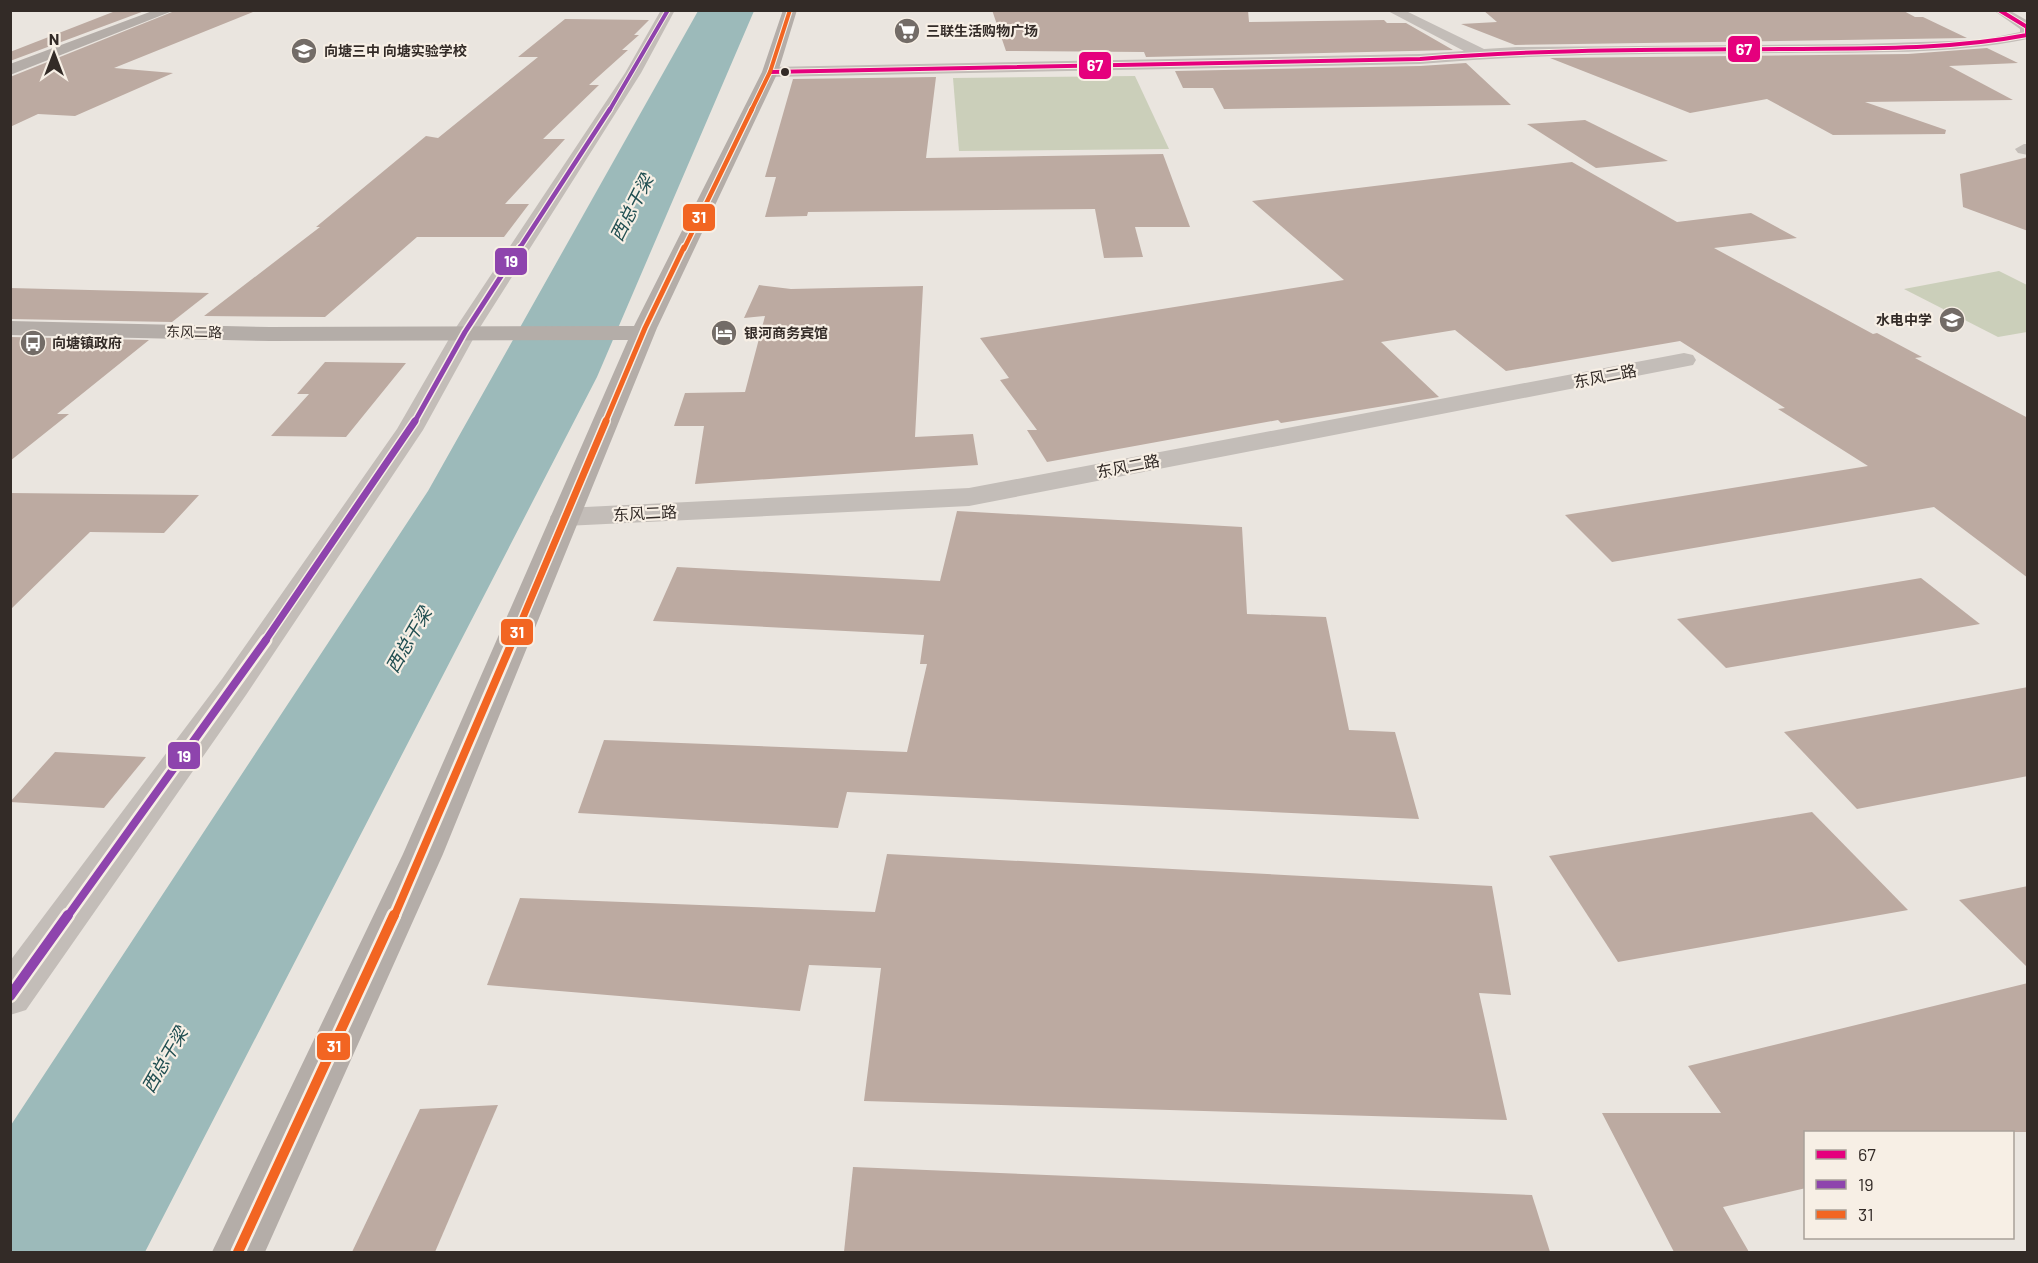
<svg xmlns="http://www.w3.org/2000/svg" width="2038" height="1263" font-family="Barlow,'Noto Sans SC',sans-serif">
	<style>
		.green { fill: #cbcfba }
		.water { fill: #9cbaba }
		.building { fill: #bcaaa1 }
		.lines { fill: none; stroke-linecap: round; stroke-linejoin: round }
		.street { fill: #c3bdb8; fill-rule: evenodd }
		.secondary { fill: #b4ada8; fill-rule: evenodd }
		.bus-1-casing { stroke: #f7efe5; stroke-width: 6 }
		.bus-2-far5-casing { stroke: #f7efe5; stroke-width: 6 }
		.bus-2-far4-casing { stroke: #f7efe5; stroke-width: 7 }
		.bus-2-far3-casing { stroke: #f7efe5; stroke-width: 8 }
		.bus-2-far2-casing { stroke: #f7efe5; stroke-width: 10 }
		.bus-2-far1-casing { stroke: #f7efe5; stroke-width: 13 }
		.bus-2-casing { stroke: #f7efe5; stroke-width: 15 }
		.bus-3-far5-casing { stroke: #f7efe5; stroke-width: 6 }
		.bus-3-far4-casing { stroke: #f7efe5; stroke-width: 7 }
		.bus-3-far3-casing { stroke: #f7efe5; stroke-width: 8 }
		.bus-3-far2-casing { stroke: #f7efe5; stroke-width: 10 }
		.bus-3-far1-casing { stroke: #f7efe5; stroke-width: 13 }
		.bus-3-casing { stroke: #f7efe5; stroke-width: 15 }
		.bus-1 { stroke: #e5007d; stroke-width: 4 }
		.bus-2-far5 { stroke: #8e44ad; stroke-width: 4 }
		.bus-2-far4 { stroke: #8e44ad; stroke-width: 4.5 }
		.bus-2-far3 { stroke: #8e44ad; stroke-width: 5 }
		.bus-2-far2 { stroke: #8e44ad; stroke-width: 7 }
		.bus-2-far1 { stroke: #8e44ad; stroke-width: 8 }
		.bus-2 { stroke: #8e44ad; stroke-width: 10 }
		.bus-3-far5 { stroke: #f26522; stroke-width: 4 }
		.bus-3-far4 { stroke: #f26522; stroke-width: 4.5 }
		.bus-3-far3 { stroke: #f26522; stroke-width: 5 }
		.bus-3-far2 { stroke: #f26522; stroke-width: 7 }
		.bus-3-far1 { stroke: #f26522; stroke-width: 8 }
		.bus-3 { stroke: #f26522; stroke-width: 10 }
		.bus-dot { fill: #332b27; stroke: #f7efe5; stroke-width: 2 }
		.labels { text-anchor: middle; stroke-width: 4.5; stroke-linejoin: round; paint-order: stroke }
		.far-poi-label { font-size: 14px; font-weight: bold; fill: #332b27; stroke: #f7efe5; text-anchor: start }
		.far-street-label { font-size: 14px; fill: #332b27; stroke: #f7efe5 }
		.street-label { font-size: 16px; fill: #332b27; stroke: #f7efe5 }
		.water-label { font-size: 18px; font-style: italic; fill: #204e51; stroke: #f7efe5 }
		.line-badge { stroke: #f7efe5; stroke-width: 2 }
		.badge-label { font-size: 16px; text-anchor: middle; font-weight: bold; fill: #fff }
	</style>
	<rect width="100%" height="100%" fill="#eae5df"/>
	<g class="green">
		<polygon points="1135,76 1169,149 959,151 953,78"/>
		<polygon points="1999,271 2027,285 2027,332 1998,337 1904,289"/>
	</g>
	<polygon class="water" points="698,11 754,11 597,377 145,1252 11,1252 11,1125 428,491"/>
	<g class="building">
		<polygon points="118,10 147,10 10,61 10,52"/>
		<polygon points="177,10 253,12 114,68 173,73 75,116 38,114 10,127 10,77"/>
		<polygon points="992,10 1248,10 1249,22 1384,20 1387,23 1406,23 1453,50 1146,57 1144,52 1006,51"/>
		<polygon points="1483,10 1902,10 1915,17 1923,17 1967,38 1515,45 1461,24 1497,22"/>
		<polygon points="565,19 649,20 634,35 639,35 622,50 628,50 589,85 599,85 543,139 565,139 505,204 529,204 504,237 417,237 325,317 204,316 320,227 316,227 426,136 438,138 538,57 518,57"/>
		<polygon points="1987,48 2018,63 1949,66 2013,100 1865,102 1946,130 1945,134 1833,135 1767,99 1690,113 1550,58 1908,54"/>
		<polygon points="1466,63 1511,105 1224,109 1213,88 1183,88 1175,71 1420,66"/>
		<polygon points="936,77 926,158 1163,154 1190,227 1135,227 1143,257 1104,258 1095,209 808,212 807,216 765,217 776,177 765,177 793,79"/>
		<polygon points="1585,120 1668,161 1596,168 1527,124"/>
		<polygon points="2028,157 2028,231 1963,207 1960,174"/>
		<polygon points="1572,162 1677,222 1751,213 1797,238 1714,248 1873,334 1877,333 1922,357 1915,358 2028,418 2028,578 1934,507 1612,562 1565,515 1868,466 1778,409 1785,408 1680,341 1506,371 1455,330 1381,342 1439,397 1281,423 1278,420 1047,462 1027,430 1037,430 1000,380 1009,378 980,338 1344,280 1252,201"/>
		<polygon points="759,285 791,289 923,286 915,437 973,434 978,465 695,484 704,426 674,426 685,393 745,392 765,316 744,318"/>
		<polygon points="10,288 209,293 172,322 10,319"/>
		<polygon points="10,337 149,340 57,414 69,414 10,461"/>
		<polygon points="325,362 406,363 346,437 271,436 309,394 297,394"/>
		<polygon points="10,493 199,495 164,533 90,532 10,610"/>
		<polygon points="957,511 1242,527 1247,614 1326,617 1349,730 1395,732 1419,819 847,792 838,828 578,813 604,740 907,752 927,664 920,664 924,635 653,621 677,567 940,581"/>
		<polygon points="1921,578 1980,624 1726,668 1677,619"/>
		<polygon points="2028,687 2028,776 1857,809 1784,732"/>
		<polygon points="55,752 146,757 104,808 10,802"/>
		<polygon points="1812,812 1908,910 1618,962 1549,856"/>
		<polygon points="887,854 1492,886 1511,995 1479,993 1507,1120 864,1101 881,968 809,965 800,1011 487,985 520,898 875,912"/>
		<polygon points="2028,886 2028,968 1959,900"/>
		<polygon points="2028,983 2028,1132 1806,1132 1806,1188 1723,1207 1749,1252 1674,1252 1602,1113 1721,1113 1688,1066"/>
		<polygon points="498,1105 435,1252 352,1252 420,1109"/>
		<polygon points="853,1167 1532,1195 1550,1252 844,1252"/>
	</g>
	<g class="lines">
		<g class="street">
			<polygon points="661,10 675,10 641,73 477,332 423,430 246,695 26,1010 10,1015 10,961 222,679 397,429 453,332 625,73"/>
			<path d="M1386,10H1404L1484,49L1517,47L1860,44L1981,40L2020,32V29L1993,10H2009L2028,21V39C1949,55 1868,52 1788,53C1665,54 1542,53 1420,64L770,77L762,72L770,67L1420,54L1464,51Z"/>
			<polygon points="2024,144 2028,144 2028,155 2018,153 2015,149"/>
			<polygon points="1684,353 1693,355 1696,360 1693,365 969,506 565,526 555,523 550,517 555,511 565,508 969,488"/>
		</g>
		<g class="secondary">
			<polygon points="155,10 175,10 10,75 10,64"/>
			<polygon points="783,10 797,10 778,72 657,328 443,854 265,1252 212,1252 403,854 628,340 270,341 10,335 10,321 270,327 634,326 762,72"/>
		</g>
		<g class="bus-1-casing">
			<path id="bus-1" d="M770,72L1420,59C1542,49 1665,50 1787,49C1867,48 1949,50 2027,35V27L1999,10"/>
		</g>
		<g class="bus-2-far5-casing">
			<polyline id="bus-2-far5" points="609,111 668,10"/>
		</g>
		<g class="bus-2-far4-casing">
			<polyline id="bus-2-far4" points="519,249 610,109"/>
		</g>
		<g class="bus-2-far3-casing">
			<polyline id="bus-2-far3" points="414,423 465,332 520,247"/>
		</g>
		<g class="bus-2-far2-casing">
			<polyline id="bus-2-far2" points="265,641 415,421"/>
		</g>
		<g class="bus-2-far1-casing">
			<polyline id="bus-2-far1" points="67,917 266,640"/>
		</g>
		<g class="bus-2-casing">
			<polyline id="bus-2" points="10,996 68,915"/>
		</g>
		<g class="bus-3-far5-casing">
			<polyline id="bus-3-far5" points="751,111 770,72 790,10"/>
		</g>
		<g class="bus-3-far4-casing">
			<polyline id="bus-3-far4" points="684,249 752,109"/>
		</g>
		<g class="bus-3-far3-casing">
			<polyline id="bus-3-far3" points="605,423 645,328 684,247"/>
		</g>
		<g class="bus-3-far2-casing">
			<polyline id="bus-3-far2" points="513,641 606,421"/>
		</g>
		<g class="bus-3-far1-casing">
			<polyline id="bus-3-far1" points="394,917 513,640"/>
		</g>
		<g class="bus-3-casing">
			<polyline id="bus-3" points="238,1252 394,915"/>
		</g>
		<use href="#bus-1" class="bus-1"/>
		<use href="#bus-2-far5" class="bus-2-far5"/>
		<use href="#bus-2-far4" class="bus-2-far4"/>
		<use href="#bus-2-far3" class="bus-2-far3"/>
		<use href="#bus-2-far2" class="bus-2-far2"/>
		<use href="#bus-2-far1" class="bus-2-far1"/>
		<use href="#bus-2" class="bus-2"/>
		<use href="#bus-3-far5" class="bus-3-far5"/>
		<use href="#bus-3-far4" class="bus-3-far4"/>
		<use href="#bus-3-far3" class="bus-3-far3"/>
		<use href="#bus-3-far2" class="bus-3-far2"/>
		<use href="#bus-3-far1" class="bus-3-far1"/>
		<use href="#bus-3" class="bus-3"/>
	</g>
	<defs>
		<g id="supermarket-disc" transform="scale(1.35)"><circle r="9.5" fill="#736c67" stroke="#f7efe5"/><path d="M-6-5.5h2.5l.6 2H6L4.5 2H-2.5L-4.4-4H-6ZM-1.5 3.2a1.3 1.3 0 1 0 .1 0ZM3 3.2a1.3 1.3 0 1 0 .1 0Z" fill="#fff"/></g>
		<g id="school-disc" transform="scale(1.35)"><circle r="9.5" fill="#736c67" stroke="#f7efe5"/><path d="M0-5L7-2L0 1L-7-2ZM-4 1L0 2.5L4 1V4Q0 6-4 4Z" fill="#fff"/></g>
		<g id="hotel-disc" transform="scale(1.35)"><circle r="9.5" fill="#736c67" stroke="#f7efe5"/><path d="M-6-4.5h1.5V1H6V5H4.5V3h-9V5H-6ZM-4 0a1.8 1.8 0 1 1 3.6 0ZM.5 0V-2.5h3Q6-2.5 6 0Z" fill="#fff"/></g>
		<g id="bus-disc" transform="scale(1.35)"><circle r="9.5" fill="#736c67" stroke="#f7efe5"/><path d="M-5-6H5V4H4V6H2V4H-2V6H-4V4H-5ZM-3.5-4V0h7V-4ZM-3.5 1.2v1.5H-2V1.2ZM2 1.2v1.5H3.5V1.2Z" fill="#fff"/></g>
	</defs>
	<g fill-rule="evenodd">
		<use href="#supermarket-disc" x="907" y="31"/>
		<use href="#school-disc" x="304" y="51"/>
		<use href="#school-disc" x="1952" y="320"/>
		<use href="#hotel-disc" x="724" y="333"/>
		<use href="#bus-disc" x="33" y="343"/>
	</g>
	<circle class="bus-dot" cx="785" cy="72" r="5"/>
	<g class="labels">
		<g class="far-poi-label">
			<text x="926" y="36">三联生活购物广场</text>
			<text x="324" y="56">向塘三中 向塘实验学校</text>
			<text x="1932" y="325" text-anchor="end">水电中学</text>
			<text x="744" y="338">银河商务宾馆</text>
			<text x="52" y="348">向塘镇政府</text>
		</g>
		<g class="far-street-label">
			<text transform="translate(194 332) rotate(1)" y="5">东风二路</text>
		</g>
		<g class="street-label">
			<text transform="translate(1605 376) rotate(-11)" y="6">东风二路</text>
			<text transform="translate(1128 466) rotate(-11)" y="6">东风二路</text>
			<text transform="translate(645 513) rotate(-3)" y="6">东风二路</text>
		</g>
		<g class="water-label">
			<text transform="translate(632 208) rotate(-63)" y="6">西总干梁</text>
			<text transform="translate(409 640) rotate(-60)" y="6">西总干梁</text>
			<text transform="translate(165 1060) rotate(-60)" y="6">西总干梁</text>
		</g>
	</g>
	<g class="line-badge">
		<rect x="1727" y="35" width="34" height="28" rx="6" fill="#e5007d"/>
		<rect x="1078" y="51" width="34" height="29" rx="6" fill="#e5007d"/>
		<rect x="682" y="203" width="34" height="29" rx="6" fill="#f26522"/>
		<rect x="494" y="247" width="34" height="29" rx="6" fill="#8e44ad"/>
		<rect x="500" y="618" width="34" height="28" rx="6" fill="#f26522"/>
		<rect x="167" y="741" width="34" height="29" rx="6" fill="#8e44ad"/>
		<rect x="316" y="1032" width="35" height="29" rx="6" fill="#f26522"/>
	</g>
	<g class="badge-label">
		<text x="1744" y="55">67</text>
		<text x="1095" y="71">67</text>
		<text x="699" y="223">31</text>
		<text x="511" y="267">19</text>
		<text x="517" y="638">31</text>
		<text x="184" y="762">19</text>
		<text x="334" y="1052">31</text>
	</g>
	<rect width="2038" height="1263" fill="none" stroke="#332b27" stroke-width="24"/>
	<rect x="1804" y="1131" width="210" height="108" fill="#f7efe5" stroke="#a9a199" stroke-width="1.5"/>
	<rect x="1816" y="1150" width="30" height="9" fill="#e5007d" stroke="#a9a199" stroke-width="1.5"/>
	<text x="1858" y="1161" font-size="18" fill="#332b27">67</text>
	<rect x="1816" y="1180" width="30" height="9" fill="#8e44ad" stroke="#a9a199" stroke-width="1.5"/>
	<text x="1858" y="1191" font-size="18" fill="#332b27">19</text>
	<rect x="1816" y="1210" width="30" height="9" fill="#f26522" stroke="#a9a199" stroke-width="1.5"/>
	<text x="1858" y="1221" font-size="18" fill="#332b27">31</text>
	<g transform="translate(54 54)" stroke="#f7efe5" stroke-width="4.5" paint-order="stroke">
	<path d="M0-4.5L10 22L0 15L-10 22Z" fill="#332b27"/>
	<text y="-9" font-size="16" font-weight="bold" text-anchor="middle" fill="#332b27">N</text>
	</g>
</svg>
